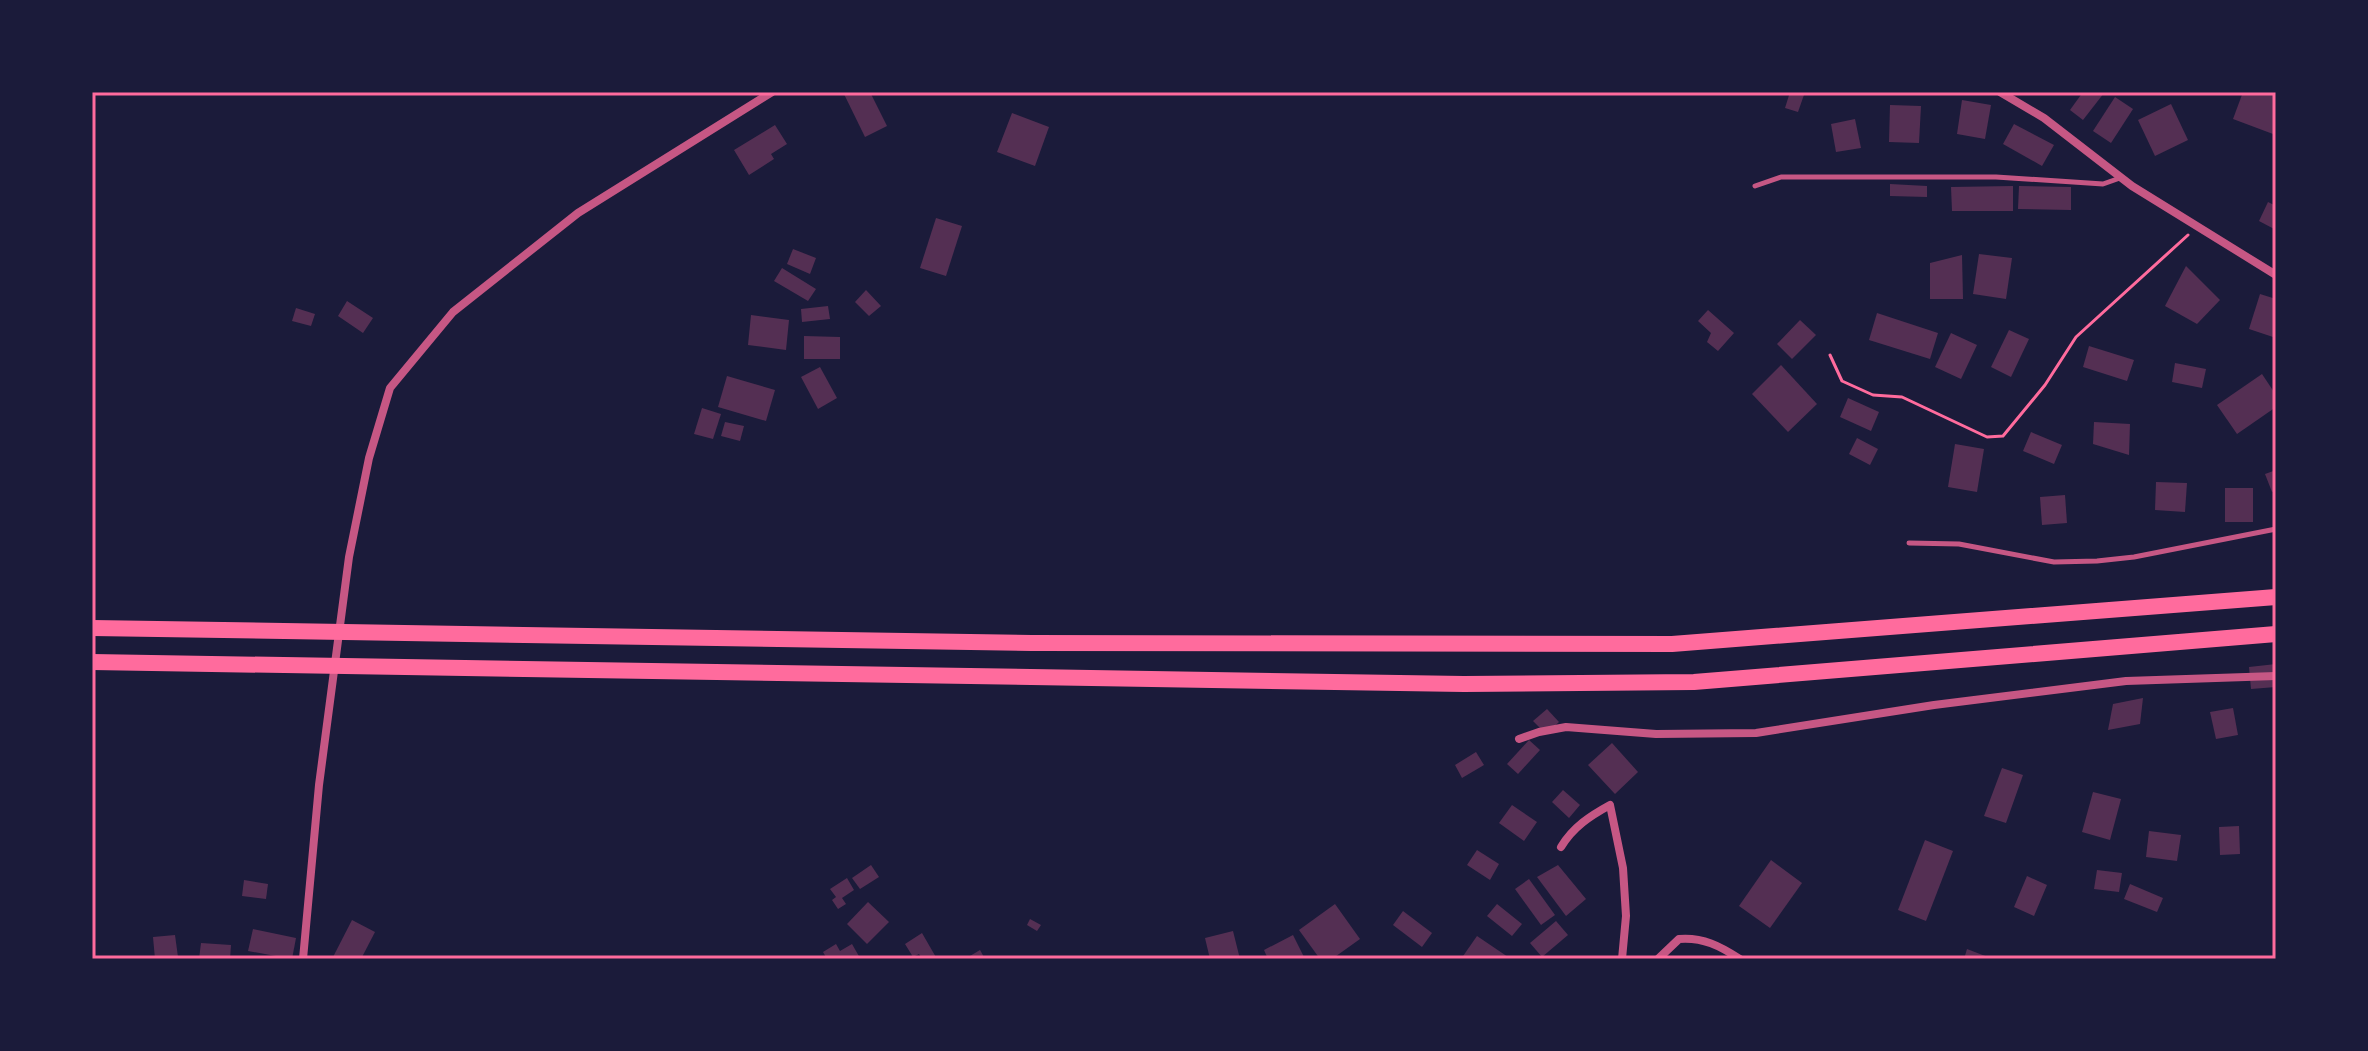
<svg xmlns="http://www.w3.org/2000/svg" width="2368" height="1051" font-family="'Titillium Web',sans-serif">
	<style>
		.building { fill: #542f53 }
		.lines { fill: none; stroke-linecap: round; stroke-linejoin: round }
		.path { stroke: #ff6b9d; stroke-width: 3 }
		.service { stroke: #c65784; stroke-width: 5 }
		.minor { stroke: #c65784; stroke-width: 8 }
		.motorway { stroke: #ff6b9d; stroke-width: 16 }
		.neatline { fill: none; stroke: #ff6b9d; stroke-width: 3 }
	</style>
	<rect width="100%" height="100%" fill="#1b1b3a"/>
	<g class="building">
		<polygon points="843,92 870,92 887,126 865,137"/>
		<polygon points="1790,92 1805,92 1798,112 1785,108"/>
		<polygon points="2083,92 2104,93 2083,120 2070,110"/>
		<polygon points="2243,92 2276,92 2276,127 2273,134 2233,119"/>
		<polygon points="2115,97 2133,109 2111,143 2093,131"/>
		<polygon points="1962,100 1991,105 1985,139 1957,134"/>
		<polygon points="2171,104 2188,140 2155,156 2138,120"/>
		<polygon points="1890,105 1921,106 1919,143 1889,142"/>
		<polygon points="1012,113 1049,127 1035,166 997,152"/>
		<polygon points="1855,119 1861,148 1836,152 1831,124"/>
		<polygon points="2014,124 2054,145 2042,166 2003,144"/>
		<polygon points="775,125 787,144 771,154 774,159 749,175 734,150"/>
		<polygon points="1890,184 1927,186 1927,197 1890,196"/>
		<polygon points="2013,186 2013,211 1952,211 1951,187"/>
		<polygon points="2019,186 2071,187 2071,210 2018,209"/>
		<polygon points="2268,202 2276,206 2276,230 2259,221"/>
		<polygon points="936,218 962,226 946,276 920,268"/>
		<polygon points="793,249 816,258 810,274 787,264"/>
		<polygon points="1979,254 2012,258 2006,299 1973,294"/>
		<polygon points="1962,255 1963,299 1930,299 1930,263"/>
		<polygon points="2186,266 2220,300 2197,324 2165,306"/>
		<polygon points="782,268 816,289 808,301 774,281"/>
		<polygon points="866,290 881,306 869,316 855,302"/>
		<polygon points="2260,294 2276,299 2276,338 2249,329"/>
		<polygon points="347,301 373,318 363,333 338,316"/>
		<polygon points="828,306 830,319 802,322 801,309"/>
		<polygon points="296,308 315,314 311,326 292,321"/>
		<polygon points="1708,310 1734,333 1718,351 1707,342 1711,333 1698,321"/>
		<polygon points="1877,313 1938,333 1930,359 1869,340"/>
		<polygon points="751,315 789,320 786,350 748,345"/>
		<polygon points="1800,320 1816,335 1792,359 1777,344"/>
		<polygon points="2009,330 2029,339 2011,377 1991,367"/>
		<polygon points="1951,333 1977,345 1961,379 1935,367"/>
		<polygon points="804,336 840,337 840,359 804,359"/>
		<polygon points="2089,346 2134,360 2127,381 2083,367"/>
		<polygon points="2175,363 2206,369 2202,388 2172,382"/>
		<polygon points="1781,365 1817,404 1788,432 1752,394"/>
		<polygon points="820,367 837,398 818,409 801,377"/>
		<polygon points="2262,374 2276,395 2276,407 2237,434 2217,405"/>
		<polygon points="727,376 775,390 766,421 718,407"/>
		<polygon points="1848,398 1879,412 1871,431 1840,417"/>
		<polygon points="702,408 721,414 713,439 694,434"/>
		<polygon points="725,422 744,426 740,441 721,436"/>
		<polygon points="2094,422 2130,424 2129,455 2093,444"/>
		<polygon points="2031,432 2062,445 2054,464 2023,451"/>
		<polygon points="1857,438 1878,449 1870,465 1849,454"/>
		<polygon points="1955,444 1984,449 1977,492 1948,487"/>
		<polygon points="2276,470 2276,490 2272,492 2265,474"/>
		<polygon points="2156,482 2187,483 2185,512 2155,510"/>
		<rect x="2225" y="488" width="28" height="34"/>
		<polygon points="2065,495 2067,523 2042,525 2040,497"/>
		<polygon points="2276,664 2276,687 2251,689 2249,667"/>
		<polygon points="2143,698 2140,724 2108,730 2113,704"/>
		<polygon points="2233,708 2238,735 2216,739 2210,712"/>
		<polygon points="1547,709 1559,722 1546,734 1533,721"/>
		<polygon points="1529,740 1540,750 1518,774 1507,764"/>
		<polygon points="1612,743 1638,772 1615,794 1588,765"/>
		<polygon points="1476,752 1484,765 1462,778 1455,765"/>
		<polygon points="2002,768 2023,775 2006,823 1984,816"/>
		<polygon points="1563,790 1580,805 1569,818 1552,802"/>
		<polygon points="2093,792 2121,799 2110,840 2082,832"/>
		<polygon points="1512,805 1537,822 1524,841 1499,823"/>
		<polygon points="2239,826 2240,854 2220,855 2219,827"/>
		<polygon points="2149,831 2181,835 2177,861 2146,857"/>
		<polygon points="1925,840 1953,851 1926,921 1898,910"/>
		<polygon points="1477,850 1499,864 1490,880 1467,865"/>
		<polygon points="1771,860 1802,883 1770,928 1739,906"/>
		<polygon points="871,865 879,877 860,889 852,878"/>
		<polygon points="1558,865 1586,899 1566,916 1537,877"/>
		<polygon points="2097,870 2122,873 2119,892 2094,889"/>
		<polygon points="2027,876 2047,885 2034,916 2014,907"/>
		<polygon points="847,878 854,890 842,898 846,904 838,909 832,900 836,897 830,889"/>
		<polygon points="1529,879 1555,915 1541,925 1515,889"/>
		<polygon points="244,880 268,884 266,899 242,896"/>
		<polygon points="2130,884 2163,898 2157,912 2124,899"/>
		<polygon points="868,902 889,922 867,944 847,924"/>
		<polygon points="1335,904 1360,939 1332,959 1320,959 1299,930"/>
		<polygon points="1497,904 1522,924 1512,936 1487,916"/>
		<polygon points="1403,911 1432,933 1422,947 1393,925"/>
		<polygon points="1030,919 1041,925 1037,931 1027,925"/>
		<polygon points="352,920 375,932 361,959 332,959"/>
		<polygon points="1556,921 1568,935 1542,957 1530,943"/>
		<polygon points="253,929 296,938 292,959 248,951"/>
		<polygon points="1233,931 1240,959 1210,959 1205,938"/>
		<polygon points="922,933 937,959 922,959 919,954 913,957 905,944"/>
		<polygon points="175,935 178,957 155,959 153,937"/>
		<polygon points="1293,935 1305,959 1268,959 1264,950"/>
		<polygon points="1477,936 1511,959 1461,959"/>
		<polygon points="201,943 231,945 230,959 199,959"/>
		<polygon points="836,944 840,951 852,944 860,958 827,959 823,952"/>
		<polygon points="1967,949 1993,959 1964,959"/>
		<polygon points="980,950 985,959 965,959"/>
	</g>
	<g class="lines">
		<polyline class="path" points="1830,355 1842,381 1873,395 1902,397 1987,437 2003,436 2045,385 2076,337 2188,235"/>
		<g class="service">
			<polyline points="1755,186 1781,177 1996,177 2103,184 2120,178"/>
			<polyline points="1909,543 1959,544 2054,562 2097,561 2134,557 2276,529"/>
		</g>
		<g class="minor">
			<polyline points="2000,92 2044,118 2132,186 2276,275"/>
			<polyline points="1519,739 1539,732 1566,727 1656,734 1756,733 1934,705 2126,681 2276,676"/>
			<path d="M1561,847C1573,827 1590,816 1610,805L1623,868L1626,916L1622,959"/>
			<polyline points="303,959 319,785 349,557 369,458 390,388 453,312 578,213 772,92"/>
			<path d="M1658,959L1679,939C1703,937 1720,946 1740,959"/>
		</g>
		<g class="motorway">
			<polyline points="92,628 1032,643 1672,644 2276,597"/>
			<polyline points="92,662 1464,684 1694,682 2276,634"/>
		</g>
	</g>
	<rect width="2368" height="1051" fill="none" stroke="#1b1b3a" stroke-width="188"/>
	<rect x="94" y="94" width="2180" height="863" class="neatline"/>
</svg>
